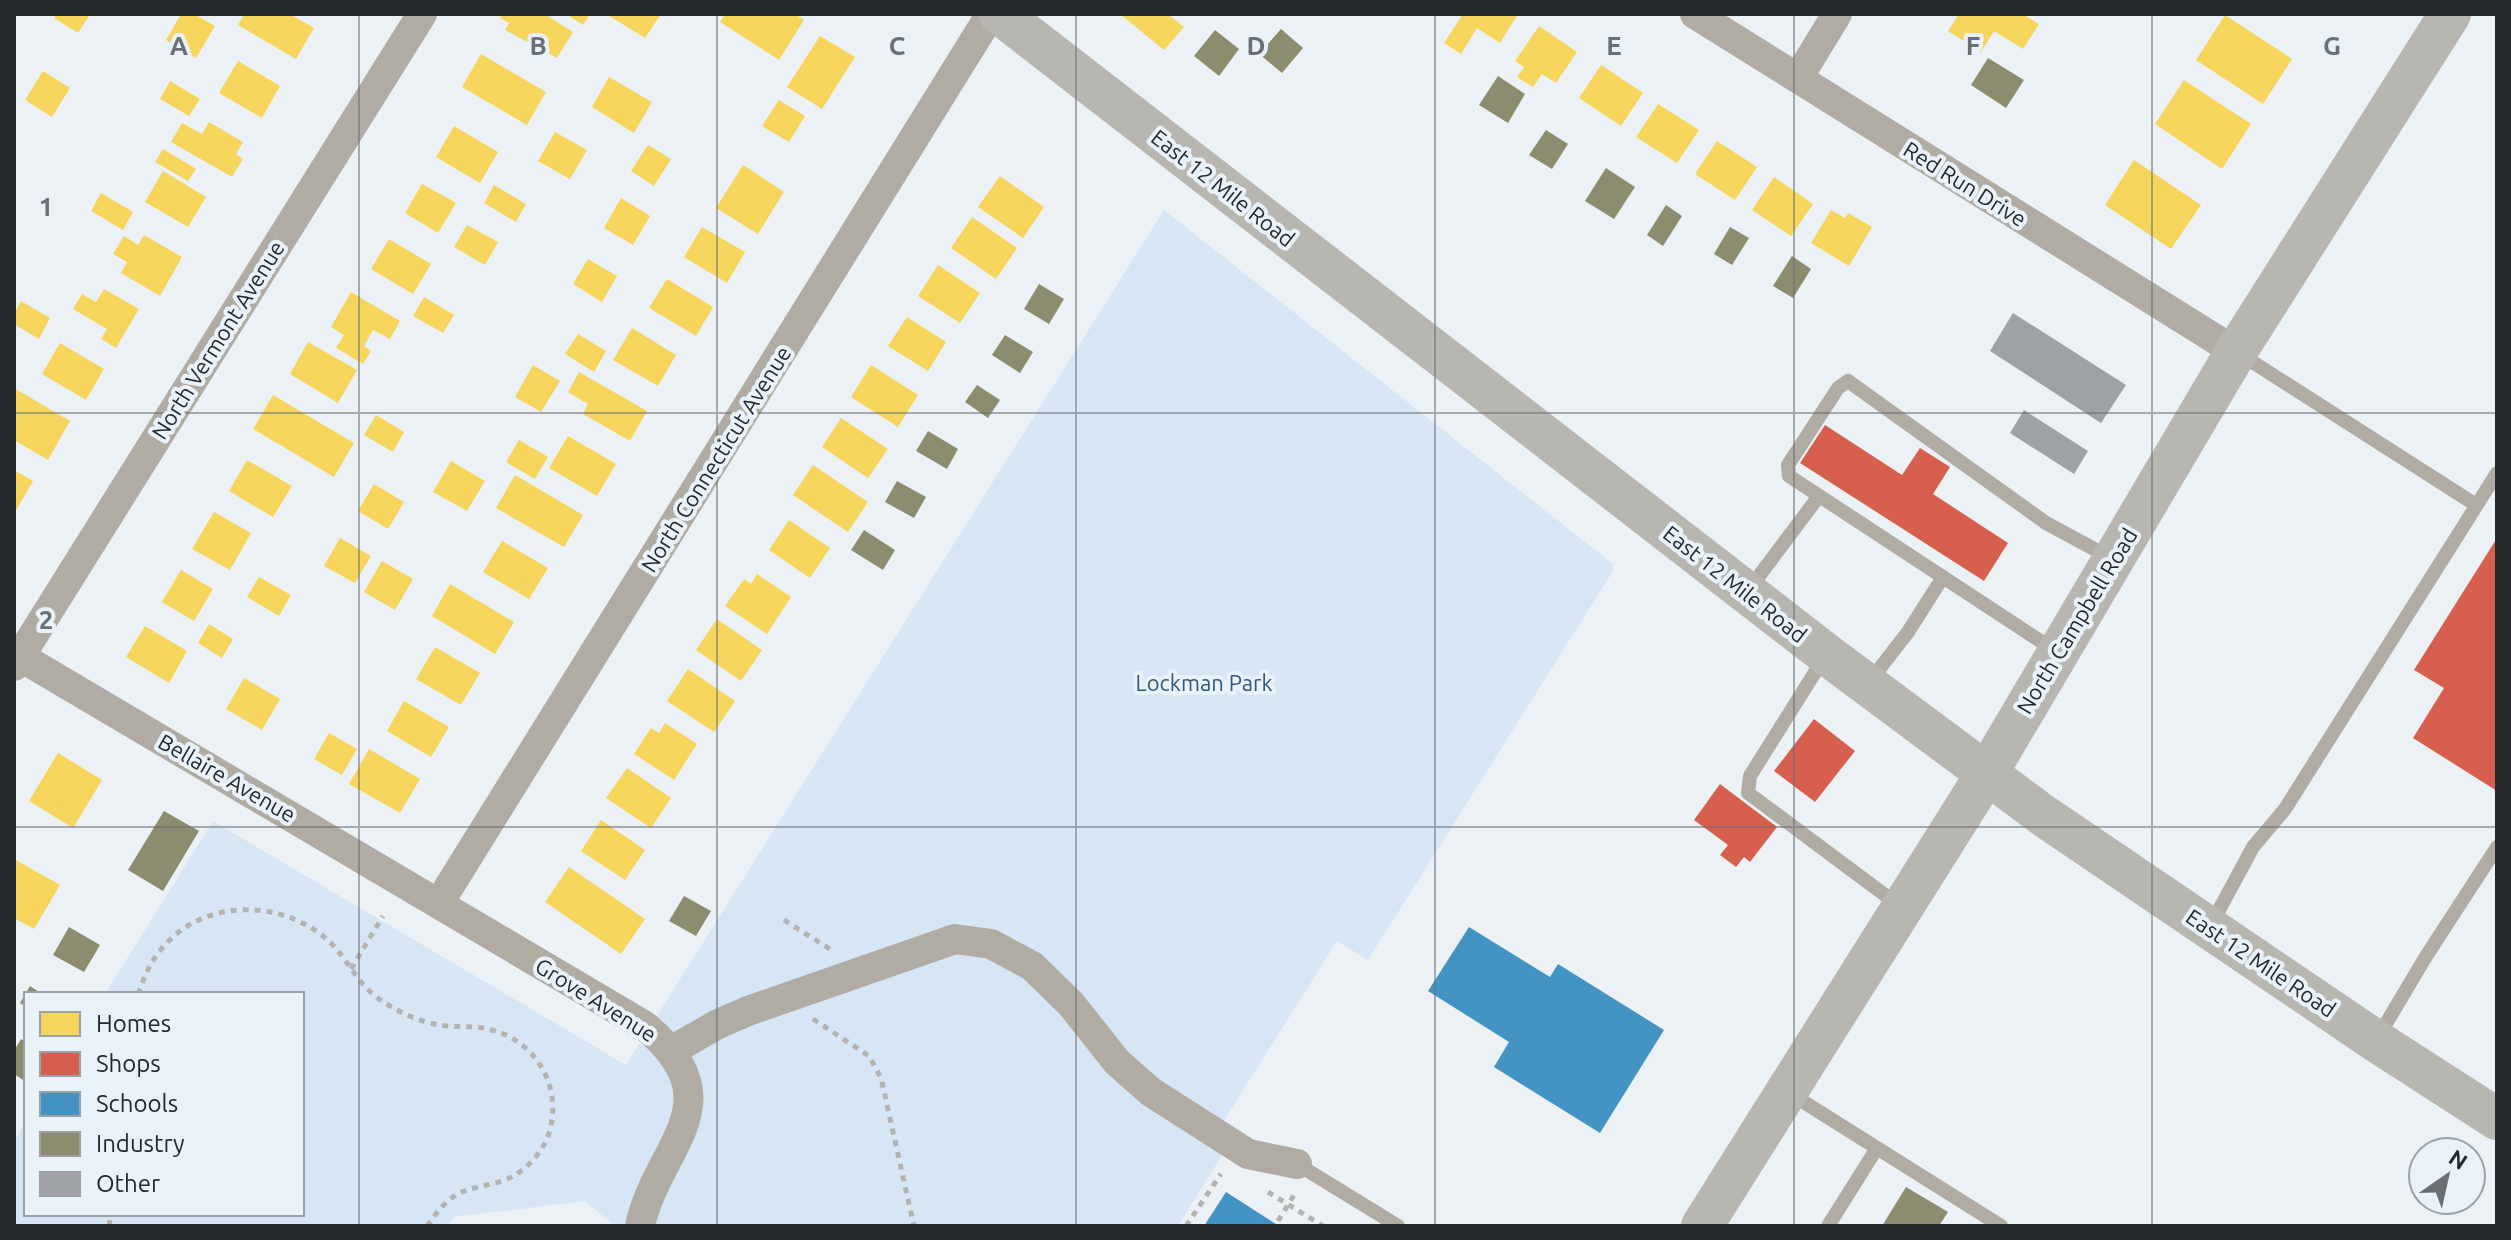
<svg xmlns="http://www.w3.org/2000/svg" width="2511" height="1240" font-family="Ubuntu,sans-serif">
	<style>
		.green { fill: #d7e6f5 }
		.homes { fill: #f6d55c }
		.shops { fill: #d6604d }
		.schools { fill: #4393c3 }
		.industry { fill: #8c8c6e }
		.building { fill: #9ea1a5 }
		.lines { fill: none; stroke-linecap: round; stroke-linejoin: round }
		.path { stroke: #b5b3af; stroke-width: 5; stroke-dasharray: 6 6; stroke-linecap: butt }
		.lane { stroke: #b0aca4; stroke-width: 14 }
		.street { stroke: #b0aca4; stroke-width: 30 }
		.secondary { stroke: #b8b6b0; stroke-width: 42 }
		.grid { fill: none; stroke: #6b6f73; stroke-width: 2; stroke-opacity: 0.55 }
		.labels { text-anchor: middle; stroke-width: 8; stroke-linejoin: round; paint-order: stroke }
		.street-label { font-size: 22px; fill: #26292c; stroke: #e9f1f9 }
		.park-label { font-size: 22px; fill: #31587b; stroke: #e9f1f9 }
		.grid-label { font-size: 26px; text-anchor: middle; font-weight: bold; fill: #6b6f73; stroke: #e9f1f9; stroke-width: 8; stroke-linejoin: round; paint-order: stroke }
	</style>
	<rect width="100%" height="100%" fill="#ecf1f6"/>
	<polygon class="green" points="1164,210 1613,564 1613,571 1368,960 1337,941 1223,1122 1221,1157 1178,1226 615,1226 585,1201 454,1217 447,1226 14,1226 14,1141 26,1121 26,1214 302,1214 302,994 105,994 213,821 626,1065"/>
	<g class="homes">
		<polygon points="57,14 86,14 89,16 78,33 54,18"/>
		<polygon points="181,14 194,14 215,26 196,58 166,40"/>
		<polygon points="244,14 290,14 314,28 296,59 238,25"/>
		<polygon points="502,14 550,14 549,17 573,32 557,58 505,30 509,23 500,18"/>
		<polygon points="566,14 590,14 583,25"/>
		<polygon points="606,14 661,14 645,38"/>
		<polygon points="725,14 795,14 804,20 779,60 720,22"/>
		<polygon points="1120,14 1168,14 1184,27 1164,50"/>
		<polygon points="1463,14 1518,14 1500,43 1477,28 1461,54 1444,43"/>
		<polygon points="1959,14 2022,14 2039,24 2023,49 1994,31 1981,52 1948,31"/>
		<polygon points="2225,15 2292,59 2263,104 2196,60"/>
		<polygon points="1539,26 1577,52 1556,83 1542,74 1533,87 1517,77 1524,67 1515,61"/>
		<polygon points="820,36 855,57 822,109 787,87"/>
		<polygon points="481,54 546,92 527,125 462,87"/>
		<polygon points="238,61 280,86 262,118 219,93"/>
		<polygon points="1601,65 1643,93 1621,126 1579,98"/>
		<polygon points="43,71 70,88 52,117 25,100"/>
		<polygon points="609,77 652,102 634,133 592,107"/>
		<polygon points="2184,80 2251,124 2222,169 2155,124"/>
		<polygon points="170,81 200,99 189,116 160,99"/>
		<polygon points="779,100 805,116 789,142 762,126"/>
		<polygon points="1658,104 1699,130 1677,163 1636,137"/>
		<polygon points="209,122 243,142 236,154 243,159 232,177 171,142 182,123 202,134"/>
		<polygon points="454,126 498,152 480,183 436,157"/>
		<polygon points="555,132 587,150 570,179 538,161"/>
		<polygon points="1717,141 1757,167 1735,200 1695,174"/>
		<polygon points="648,145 671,159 654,186 631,171"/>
		<polygon points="163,149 196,169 188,181 155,162"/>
		<polygon points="2134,160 2201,205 2171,249 2105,205"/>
		<polygon points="743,165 784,192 758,234 716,208"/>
		<polygon points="163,171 206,197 188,227 145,202"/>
		<polygon points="1000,176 1044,207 1023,238 978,207"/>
		<polygon points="1774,177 1813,204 1791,236 1752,210"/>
		<polygon points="422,184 456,203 438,233 405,213"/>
		<polygon points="494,185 526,204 516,222 484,203"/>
		<polygon points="101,193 133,212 123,230 91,211"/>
		<polygon points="621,198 650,216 633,245 604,228"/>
		<polygon points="1831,210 1845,218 1848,213 1872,227 1849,266 1811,243"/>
		<polygon points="972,217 1017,248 996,279 951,248"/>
		<polygon points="467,225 498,242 485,265 454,247"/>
		<polygon points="702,227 745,252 727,283 684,257"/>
		<polygon points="144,235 182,257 160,296 121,273 127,262 113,254 124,236 138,245"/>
		<polygon points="389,239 431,264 413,294 371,269"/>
		<polygon points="588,259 617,276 602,302 573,284"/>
		<polygon points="938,265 980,293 960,323 918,296"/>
		<polygon points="667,279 713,307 696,336 649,308"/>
		<polygon points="104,289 139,309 116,348 101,339 107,329 73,309 82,294 96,302"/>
		<polygon points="351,292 400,321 390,339 373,330 364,346 371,351 363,364 336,348 344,335 331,327"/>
		<polygon points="424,297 454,315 443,333 413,316"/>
		<polygon points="21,301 50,318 39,339 14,324 14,314"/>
		<polygon points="907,317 946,342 928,371 888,346"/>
		<polygon points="632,328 676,355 658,386 613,360"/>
		<polygon points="578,334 606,351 594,372 565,354"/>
		<polygon points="308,342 357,370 338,403 290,374"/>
		<polygon points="60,343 104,369 86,400 42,374"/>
		<polygon points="533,365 560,381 541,412 515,397"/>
		<polygon points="871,365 918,395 898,427 851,397"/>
		<polygon points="579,372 647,411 630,441 583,414 588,404 568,392"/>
		<polygon points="14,388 70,421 48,460 14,440"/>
		<polygon points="273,395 354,443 334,477 253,429"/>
		<polygon points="376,415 404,432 393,452 364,435"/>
		<polygon points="841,418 888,449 868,478 822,447"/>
		<polygon points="568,436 616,464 597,496 549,468"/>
		<polygon points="519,440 548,457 535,479 506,462"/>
		<polygon points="247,460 292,486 273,517 229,491"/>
		<polygon points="451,461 485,481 467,511 433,492"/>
		<polygon points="813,465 868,502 848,532 793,495"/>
		<polygon points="14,470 33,481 14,514"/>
		<polygon points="515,475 583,515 564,547 496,508"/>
		<polygon points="374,484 404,502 388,529 358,511"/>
		<polygon points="214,512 251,533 230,570 192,549"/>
		<polygon points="789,520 830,548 810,578 769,550"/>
		<polygon points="340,538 371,556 355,583 324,566"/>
		<polygon points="502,541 548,568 529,599 483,572"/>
		<polygon points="382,561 413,579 395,610 364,592"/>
		<polygon points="181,570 213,589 194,621 162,602"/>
		<polygon points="757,574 791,597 767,634 725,606 744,579 751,584"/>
		<polygon points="259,577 291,595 279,616 247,597"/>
		<polygon points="450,584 514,622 495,654 432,616"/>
		<polygon points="717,619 762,650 741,681 696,650"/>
		<polygon points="209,624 233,639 222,658 198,643"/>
		<polygon points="145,626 187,651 169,683 126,657"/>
		<polygon points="435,647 480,673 461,705 416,679"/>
		<polygon points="688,669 735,701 714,732 667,701"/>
		<polygon points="244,678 280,699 262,730 226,709"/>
		<polygon points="404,701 449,727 431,757 387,731"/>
		<polygon points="665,723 697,744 674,780 634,754 651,728 659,733"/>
		<polygon points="329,733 357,749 342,775 314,759"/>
		<polygon points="369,749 420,779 400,813 349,784"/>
		<polygon points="58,753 102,780 73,828 29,801"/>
		<polygon points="627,768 671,798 651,828 606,798"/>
		<polygon points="601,820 645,850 625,880 581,851"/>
		<polygon points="14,859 60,885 34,929 14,918"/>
		<polygon points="569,867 645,919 621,954 545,902"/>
	</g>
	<g class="shops">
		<polygon points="1825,425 1902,475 1920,448 1950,467 1933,494 2008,543 1984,581 1800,463"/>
		<polygon points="2497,538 2497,791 2413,738 2444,688 2414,670"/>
		<polygon points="1814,719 1855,751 1815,802 1774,771"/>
		<polygon points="1720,784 1777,827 1750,862 1744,857 1736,867 1720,855 1728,845 1694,820"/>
	</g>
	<g class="schools">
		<polygon points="1469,927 1550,977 1558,964 1664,1030 1600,1133 1494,1067 1509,1042 1428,991"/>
		<polygon points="1226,1192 1279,1226 1204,1226"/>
	</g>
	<g class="industry">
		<polygon points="1281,29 1303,48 1282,73 1259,54"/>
		<polygon points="1215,30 1239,49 1219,76 1194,56"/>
		<polygon points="1988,58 2024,80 2006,108 1971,85"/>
		<polygon points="1498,76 1525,94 1508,123 1479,105"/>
		<polygon points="1546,130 1568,144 1552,169 1529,155"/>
		<polygon points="1606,168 1635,187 1614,219 1585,201"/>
		<polygon points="1666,205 1682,216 1663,246 1647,235"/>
		<polygon points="1730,227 1749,238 1732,265 1714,254"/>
		<polygon points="1792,256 1811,269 1793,298 1773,286"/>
		<polygon points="1039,284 1064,299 1049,324 1024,309"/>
		<polygon points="1005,335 1033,352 1020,373 992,355"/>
		<polygon points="977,385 1000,400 988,418 965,402"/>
		<polygon points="928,431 958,449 947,469 916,451"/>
		<polygon points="897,481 926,497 914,518 885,502"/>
		<polygon points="864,530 895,550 883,570 851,550"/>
		<polygon points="164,811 199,831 163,891 128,870"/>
		<polygon points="684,896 711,911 696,936 669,921"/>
		<polygon points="69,927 100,945 84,972 53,955"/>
		<polygon points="30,986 42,994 26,994 26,1007 20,1003"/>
		<polygon points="21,1039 26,1042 26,1082 14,1074 14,1051"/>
		<polygon points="1906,1187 1948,1212 1939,1226 1882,1226"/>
	</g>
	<g class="building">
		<polygon points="2013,313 2126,385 2101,423 1990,351"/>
		<polygon points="2024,410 2088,451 2074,474 2010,433"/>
	</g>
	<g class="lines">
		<g class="path">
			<polyline points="784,920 833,951"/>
			<polyline points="351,969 383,916"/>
			<path d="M138,994C144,977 151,960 164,946C204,900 276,899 323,936C345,953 355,982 379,999C396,1011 419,1022 440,1025C455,1028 472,1025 488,1029C534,1039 562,1084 550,1130C544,1152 524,1174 502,1181C487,1186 470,1187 456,1195C444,1202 435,1215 427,1226"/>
			<polyline points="813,1019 869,1056 881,1078 914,1226"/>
			<polyline points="1268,1192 1323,1226"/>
			<polyline points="1278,1221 1294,1195"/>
			<polyline points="109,1226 111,1214"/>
			<polyline points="1186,1226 1221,1174"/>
		</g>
		<g class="lane">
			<polyline points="2240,354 2476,505"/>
			<polyline points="1750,588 1819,496"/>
			<polyline points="2054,650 1789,476 1788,465 1838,388 1848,381 2046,523 2109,557"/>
			<polyline points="1824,658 1750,776 1748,793 1901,907"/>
			<polyline points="1870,681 1908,632 1943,577"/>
			<polyline points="2212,923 2253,847 2285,809 2497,473"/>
			<polyline points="2378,1037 2425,958 2497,847"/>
			<polyline points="1791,1094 2001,1226"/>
			<polyline points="1297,1164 1398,1226"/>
			<polyline points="1828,1226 1877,1148"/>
		</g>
		<g class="street">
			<polyline points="1695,14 2236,352"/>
			<polyline points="1798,78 1837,14"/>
			<path d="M14,653L645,1026C737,1103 657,1146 640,1226"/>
			<polyline points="14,666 422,14"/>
			<polyline points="439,903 991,14"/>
			<polyline points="671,1051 718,1024 748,1011 955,939 991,944 1032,966 1071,1004 1117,1062 1151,1092 1248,1154 1297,1164"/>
		</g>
		<g class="secondary">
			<polyline points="1000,14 1826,654 2044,816 2376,1041 2497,1119"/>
			<polyline points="1702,1226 1987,773 2236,352 2450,14"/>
		</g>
	</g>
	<path class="grid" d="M359,14V1226M717,14V1226M1076,14V1226M1435,14V1226M1794,14V1226M2152,14V1226M14,413H2497M14,827H2497"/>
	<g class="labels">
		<g class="street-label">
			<text transform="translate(1965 184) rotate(32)" y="8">Red Run Drive</text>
			<text transform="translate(1223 188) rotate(38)" y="8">East 12 Mile Road</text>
			<text transform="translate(218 340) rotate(-58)" y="8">North Vermont Avenue</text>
			<text transform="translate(716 459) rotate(-58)" y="8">North Connecticut Avenue</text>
			<text transform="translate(1735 584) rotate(38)" y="8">East 12 Mile Road</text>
			<text transform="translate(2077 621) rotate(-59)" y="8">North Campbell Road</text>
			<text transform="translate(227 778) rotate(30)" y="8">Bellaire Avenue</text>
			<text transform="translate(2261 963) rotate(34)" y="8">East 12 Mile Road</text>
			<text transform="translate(596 1000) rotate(32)" y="8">Grove Avenue</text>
		</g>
		<g class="park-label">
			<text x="1204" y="691">Lockman Park</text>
		</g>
	</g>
	<g class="grid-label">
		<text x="179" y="55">A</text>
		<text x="538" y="55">B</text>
		<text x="897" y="55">C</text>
		<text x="1256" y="55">D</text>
		<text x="1614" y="55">E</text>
		<text x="1973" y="55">F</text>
		<text x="2332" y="55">G</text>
		<text x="46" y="216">1</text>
		<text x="46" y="629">2</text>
	</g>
	<rect width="2511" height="1240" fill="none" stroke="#26292c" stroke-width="32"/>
	<rect x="24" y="992" width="280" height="224" fill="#e9f1f9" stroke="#9ba1a7" stroke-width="2"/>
	<rect x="40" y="1012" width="40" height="24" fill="#f6d55c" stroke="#9ba1a7" stroke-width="2"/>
	<text x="96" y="1032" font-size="24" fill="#26292c">Homes</text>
	<rect x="40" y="1052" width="40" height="24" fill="#d6604d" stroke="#9ba1a7" stroke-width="2"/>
	<text x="96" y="1072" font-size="24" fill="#26292c">Shops</text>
	<rect x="40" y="1092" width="40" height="24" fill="#4393c3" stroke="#9ba1a7" stroke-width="2"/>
	<text x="96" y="1112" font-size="24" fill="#26292c">Schools</text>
	<rect x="40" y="1132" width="40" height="24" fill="#8c8c6e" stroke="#9ba1a7" stroke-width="2"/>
	<text x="96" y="1152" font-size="24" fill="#26292c">Industry</text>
	<rect x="40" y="1172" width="40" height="24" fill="#9ea1a5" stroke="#9ba1a7" stroke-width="2"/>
	<text x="96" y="1192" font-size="24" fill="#26292c">Other</text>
	<g transform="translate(2447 1176) rotate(34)"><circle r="38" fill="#e9f1f9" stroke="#9ba1a7" stroke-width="2"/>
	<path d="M0-6L14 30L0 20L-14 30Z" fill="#6b6f73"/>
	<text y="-12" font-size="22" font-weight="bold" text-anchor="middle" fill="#26292c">N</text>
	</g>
</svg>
